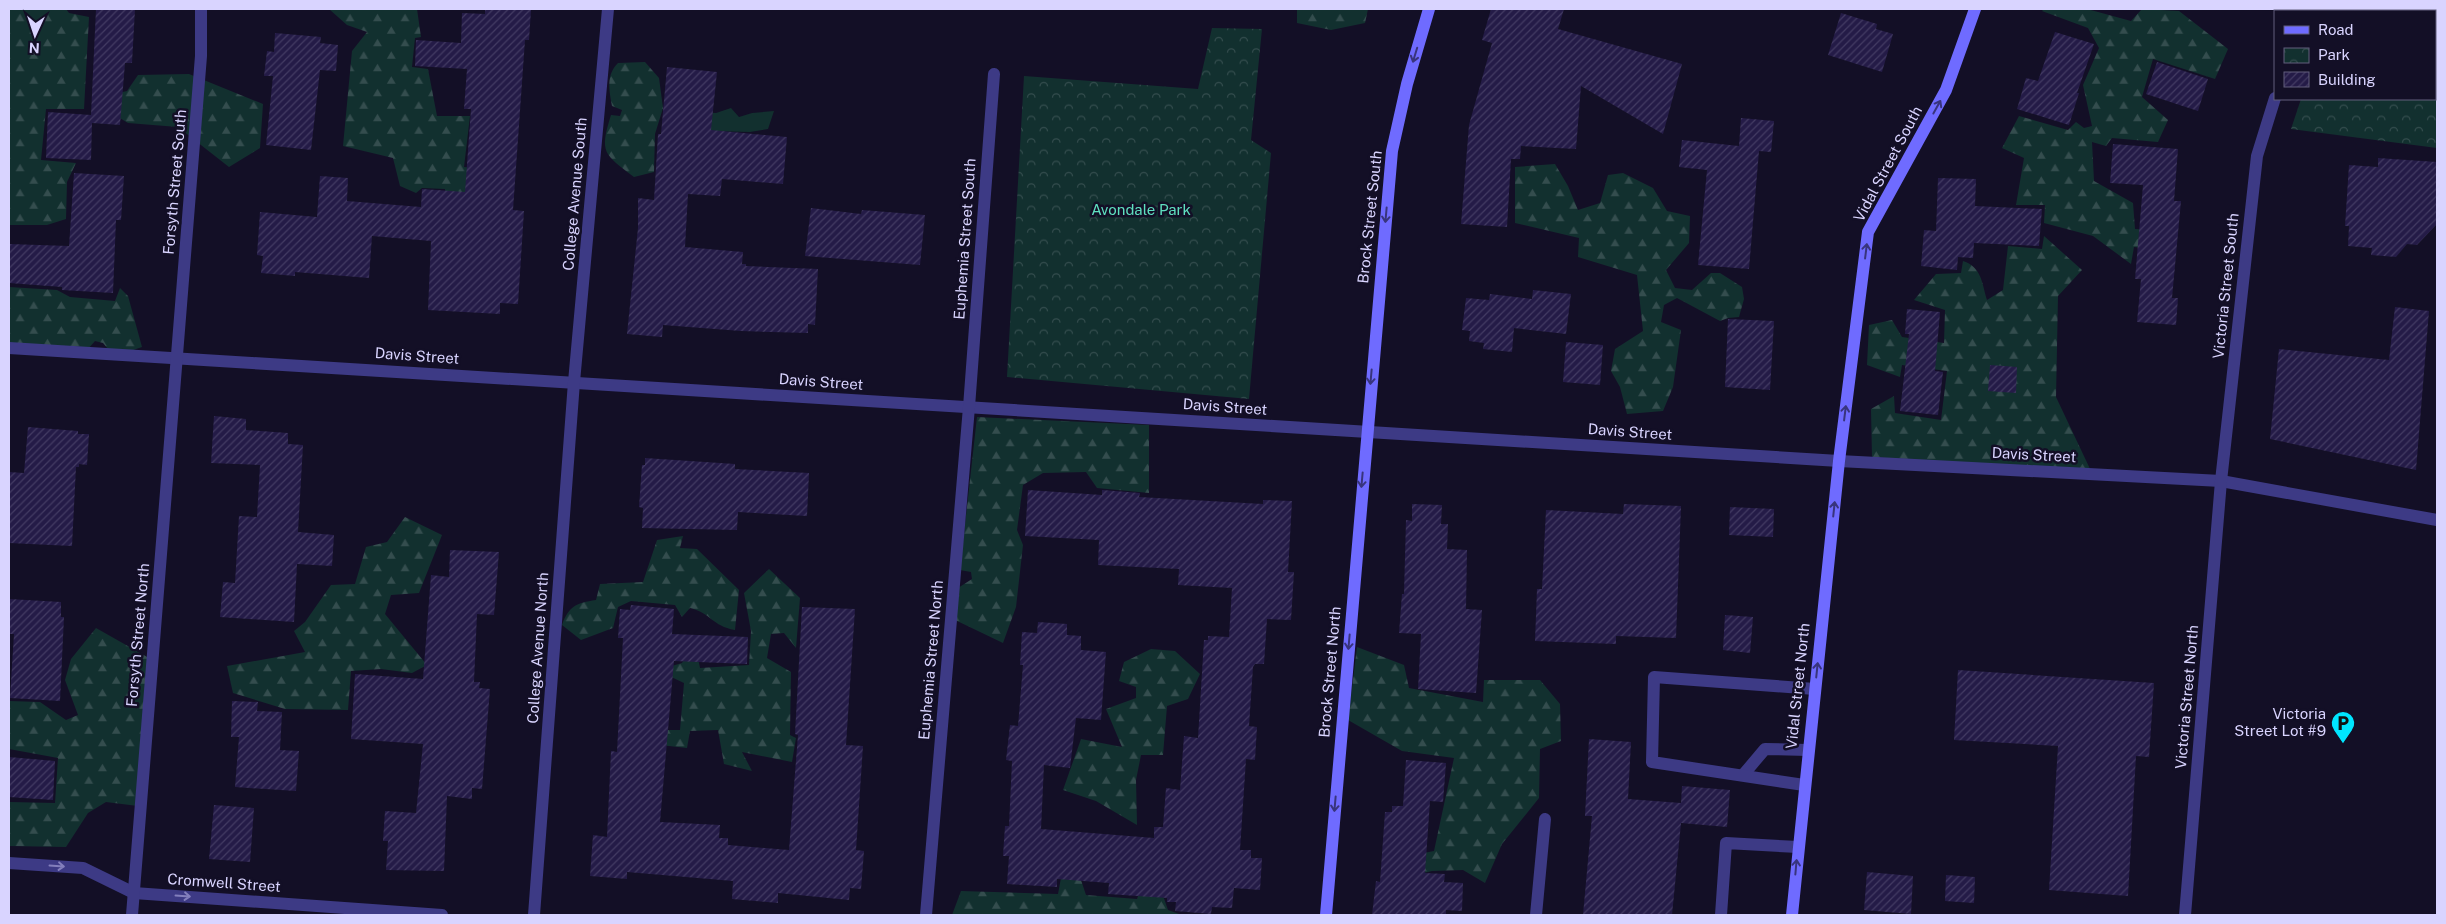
<svg xmlns="http://www.w3.org/2000/svg" width="2446" height="924" font-family="'Public Sans',sans-serif">
	<style>
		.grass { fill: #12302f }
		.forest { fill: url(#forest-firs) }
		.park { fill: url(#park-crowns) }
		.building { fill: url(#building-hatch) }
		.lines { fill: none; stroke-linecap: round; stroke-linejoin: round }
		.lane { stroke: #3d3a85; stroke-width: 12 }
		.street { stroke: #3d3a85; stroke-width: 12 }
		.secondary { stroke: #6f6bff; stroke-width: 12 }
		.oneway { stroke: #38347d }
		.oneway2 { stroke: #837fbc }
		.labels { text-anchor: middle; stroke-width: 5; stroke-linejoin: round; paint-order: stroke }
		.street-label { font-size: 15px; fill: #d9d4ff; stroke: #130f26 }
		.park-label { font-size: 15px; fill: #5fe0c0; stroke: #130f26 }
		.poi-label { font-size: 15px; fill: #d9d4ff; stroke: #130f26; text-anchor: end }
	</style>
	<defs>
		<pattern id="forest-firs" width="22" height="20" patternUnits="userSpaceOnUse" patternTransform="scale(1.25)"><rect width="22" height="20" fill="#12302f"/><path d="M5 1l3.5 6h-7zM16 11l3.5 6h-7z" fill="#344d4e"/></pattern>
		<pattern id="park-crowns" width="20" height="18" patternUnits="userSpaceOnUse" patternTransform="scale(1.25)"><rect width="20" height="18" fill="#12302f"/><path d="M2 6a3 3 0 1 1 6 0M12 15a3 3 0 1 1 6 0" fill="none" stroke="#344d4e"/></pattern>
		<pattern id="building-hatch" width="6" height="6" patternUnits="userSpaceOnUse" patternTransform="scale(1.25)"><rect width="6" height="6" fill="#241b47"/><path d="M-1 1l2-2M0 6l6-6M5 7l2-2" fill="none" stroke="#433b63"/></pattern>
	</defs>
	<rect width="100%" height="100%" fill="#130f26"/>
	<polygon class="grass" points="731,108 739,117 752,113 774,111 768,129 750,132 710,131 697,112 716,113"/>
	<g class="forest">
		<polygon points="9,9 66,9 69,13 89,17 84,109 46,109 41,160 76,163 67,182 66,219 47,225 9,225"/>
		<polygon points="329,9 417,9 421,37 415,38 412,67 428,69 437,116 470,116 464,167 488,169 456,207 445,207 445,189 422,188 416,193 400,186 393,158 343,146 352,51 367,32 347,25"/>
		<polygon points="1297,9 1368,9 1365,23 1331,30 1297,23"/>
		<polygon points="2044,9 2087,9 2131,21 2142,9 2179,11 2228,49 2215,79 2153,59 2142,97 2168,120 2158,142 2112,138 2106,146 2092,142 2094,181 2133,203 2135,229 2150,230 2153,249 2134,247 2131,264 2093,236 2044,223 2045,205 2016,205 2024,158 2002,148 2019,116 2068,130 2076,122 2084,128 2092,126 2083,85 2099,48 2088,28 2042,11"/>
		<path d="M645,62L659,78L663,108L655,134L654,172L634,177C604,154 599,153 611,115L620,116L622,110L612,106C609,89 606,75 618,63Z"/>
		<polygon points="189,74 263,104 260,148 229,167 178,127 128,123 110,112 114,94 127,91 138,75"/>
		<polygon points="1555,164 1568,186 1578,210 1600,203 1608,175 1623,173 1653,188 1667,211 1690,216 1689,243 1666,270 1675,288 1692,290 1711,273 1720,273 1742,287 1744,299 1739,317 1728,318 1720,321 1677,298 1664,305 1661,322 1681,330 1673,387 1663,411 1627,414 1620,387 1611,371 1615,349 1643,331 1637,275 1578,257 1579,238 1515,223 1515,167"/>
		<path d="M2044,236L2082,270L2058,296L2056,397L2091,471L1872,457L1871,409L1894,396L1895,413L1941,420L1947,371L1902,365L1900,377L1867,365L1869,325L1892,320L1902,337L1944,343L1945,310L1914,300L1936,274L1961,273L1963,261C1982,267 1982,284 1987,300L2003,290L2008,246L2042,249Z"/>
		<polygon points="9,287 57,290 70,297 115,301 120,288 128,296 142,347 130,351 108,349 103,343 95,341 87,350 9,345"/>
		<polygon points="977,417 1149,425 1149,493 1097,488 1086,472 1043,473 1023,485 1017,530 1023,545 1016,607 1003,643 953,619 958,588 972,579 971,572 960,570"/>
		<polygon points="405,517 442,535 419,593 391,595 385,614 427,665 412,673 381,669 351,671 348,710 285,709 233,693 227,666 305,652 294,631 305,622 331,585 355,584 366,547 387,542"/>
		<path d="M683,536L680,548L697,549L739,590L735,630C712,626 711,613 690,608L682,617L675,605L631,601L618,607L613,628L581,640L562,625C569,606 576,603 596,600L600,584L643,582L657,540Z"/>
		<polygon points="769,569 800,598 796,648 784,633 771,634 767,658 791,672 790,735 796,738 792,762 742,752 752,771 724,764 718,730 690,731 687,748 651,744 664,730 680,730 684,683 667,675 665,668 682,663 691,646 696,649 700,668 749,665 751,631 744,593"/>
		<polygon points="96,628 149,658 138,806 106,802 88,813 66,847 9,846 9,802 55,803 58,758 9,749 9,701 40,702 66,720 78,715 65,680 71,659"/>
		<polygon points="1357,647 1404,665 1409,688 1483,702 1484,680 1540,680 1560,704 1561,741 1540,749 1539,798 1502,844 1485,883 1463,870 1432,871 1402,878 1408,856 1434,851 1454,758 1402,751 1348,720"/>
		<polygon points="1151,649 1175,651 1200,674 1188,699 1167,706 1163,755 1141,755 1136,780 1137,825 1096,801 1063,790 1081,739 1122,747 1106,709 1136,698 1136,687 1119,681 1124,662"/>
		<polygon points="1074,859 1086,895 1137,899 1151,861 1168,910 1182,915 952,915 961,891 1058,894 1064,862"/>
	</g>
	<g class="park">
		<polygon points="2329,9 2437,9 2437,148 2291,129 2301,99 2435,99 2435,11 2328,11"/>
		<polygon points="1212,28 1262,29 1251,140 1271,153 1249,399 1007,377 1024,76 1198,89"/>
	</g>
	<g class="building">
		<polygon points="96,9 135,9 132,63 125,63 120,125 92,123 91,160 46,158 48,112 91,115"/>
		<polygon points="485,9 531,10 529,40 525,40 513,210 524,211 518,304 500,303 500,314 428,310 431,241 372,236 369,278 295,272 295,276 261,273 263,256 257,255 260,212 317,217 320,176 348,178 347,201 421,207 422,189 465,192 471,109 464,109 467,69 415,66 416,40 461,43 462,13 485,14"/>
		<polygon points="1491,9 1564,9 1558,29 1682,64 1663,134 1581,86 1576,149 1521,146 1520,159 1511,159 1507,227 1461,224 1469,125 1492,43 1482,40"/>
		<polygon points="1841,13 1877,24 1876,29 1893,34 1882,72 1828,55"/>
		<polygon points="2055,32 2094,44 2077,93 2079,93 2069,125 2017,109 2026,78 2038,81"/>
		<polygon points="275,33 321,37 320,43 338,45 336,71 320,70 311,150 266,145 273,76 264,76 267,51 274,52"/>
		<polygon points="2157,62 2208,79 2198,111 2146,94"/>
		<polygon points="667,67 717,72 711,130 787,137 783,184 722,179 720,196 688,194 685,247 743,252 742,264 746,264 746,266 818,269 815,325 808,324 808,333 741,331 663,325 662,337 627,334 638,228 638,198 654,200 658,134 661,134"/>
		<polygon points="1741,118 1774,121 1771,152 1759,151 1749,269 1698,265 1707,170 1679,167 1682,140 1739,146"/>
		<polygon points="2113,144 2178,149 2174,201 2181,201 2172,298 2178,298 2176,325 2137,322 2141,279 2135,279 2143,185 2110,183"/>
		<polygon points="2378,158 2437,162 2437,224 2417,245 2407,244 2396,257 2371,255 2372,248 2348,246 2349,226 2345,226 2349,165 2378,167"/>
		<polygon points="74,173 124,176 121,220 116,220 113,293 62,290 62,287 9,283 9,244 69,246"/>
		<polygon points="1938,178 1976,179 1975,206 2042,209 2039,246 1974,243 1973,258 1958,257 1957,270 1921,266 1924,230 1936,231"/>
		<polygon points="811,208 861,214 862,210 925,215 920,265 805,256"/>
		<polygon points="1533,290 1571,294 1566,334 1514,328 1512,352 1483,349 1484,343 1469,341 1470,331 1462,330 1466,298 1489,300 1490,294 1532,299"/>
		<polygon points="2395,307 2429,311 2416,470 2270,439 2279,349 2389,360"/>
		<polygon points="1907,309 1940,312 1935,371 1943,372 1938,415 1900,411 1909,334 1905,334"/>
		<polygon points="1728,319 1774,321 1770,390 1725,387"/>
		<polygon points="1566,342 1603,345 1600,385 1563,382"/>
		<polygon points="1990,365 2017,367 2016,393 1988,391"/>
		<polygon points="214,416 246,419 246,430 288,433 288,444 303,445 298,532 334,535 332,566 297,564 294,622 220,617 223,582 235,583 239,516 257,517 260,465 211,463"/>
		<polygon points="28,427 78,431 78,434 89,434 87,465 79,464 79,467 76,467 72,546 9,543 9,472 24,473"/>
		<polygon points="645,458 735,464 735,469 809,473 807,516 738,512 737,530 642,528 643,508 639,507 642,465 645,465"/>
		<polygon points="1028,490 1102,495 1102,490 1140,493 1139,497 1263,504 1263,500 1292,501 1288,572 1294,572 1291,620 1267,619 1264,664 1255,664 1253,667 1249,726 1257,727 1255,760 1246,759 1240,850 1251,850 1251,858 1262,858 1260,890 1234,888 1232,908 1212,907 1211,914 1175,911 1176,902 1167,902 1167,898 1108,894 1109,883 1057,879 1057,887 1007,884 1009,856 1003,856 1005,826 1009,826 1012,761 1006,760 1010,725 1018,726 1023,665 1020,665 1022,632 1037,633 1038,622 1067,624 1067,635 1081,636 1081,650 1106,652 1101,720 1076,718 1070,768 1044,765 1041,829 1154,838 1154,827 1163,827 1166,788 1180,790 1184,736 1198,738 1204,640 1208,640 1208,636 1229,637 1232,588 1178,585 1179,569 1098,565 1099,540 1025,536"/>
		<polygon points="1412,504 1442,505 1441,524 1448,524 1447,549 1467,550 1466,609 1482,610 1476,693 1418,689 1421,634 1399,633 1402,594 1404,594 1406,520 1412,521"/>
		<polygon points="1624,504 1681,506 1676,638 1616,636 1616,644 1535,641 1537,589 1542,589 1546,510 1623,514"/>
		<polygon points="1730,507 1774,509 1773,537 1729,535"/>
		<polygon points="450,550 499,552 494,615 477,614 474,682 480,682 479,688 490,689 482,789 472,788 472,799 447,796 444,871 386,870 388,841 383,841 385,811 416,813 423,744 351,739 355,674 423,679 431,575 449,577"/>
		<polygon points="9,599 61,602 61,617 64,617 60,701 10,698 14,634 9,634"/>
		<polygon points="631,605 674,609 672,634 748,637 747,664 674,661 660,822 720,825 719,838 728,838 728,845 789,850 798,735 795,734 802,607 855,609 846,745 863,746 856,850 864,851 861,889 850,888 849,900 778,893 778,903 732,899 733,881 627,872 627,879 590,876 593,835 607,837 611,751 617,752 623,638 618,638 620,609 630,610"/>
		<polygon points="1725,615 1753,617 1750,653 1723,650"/>
		<polygon points="1958,670 2154,683 2149,757 2136,756 2128,896 2049,890 2058,746 1954,740"/>
		<polygon points="232,701 258,702 257,711 282,712 280,750 299,751 296,791 235,787 239,737 231,737"/>
		<polygon points="1589,739 1631,742 1628,799 1681,803 1682,786 1730,790 1727,827 1681,823 1672,915 1583,915 1592,816 1585,816"/>
		<polygon points="9,757 55,761 53,800 9,797"/>
		<polygon points="1406,760 1446,763 1443,802 1430,801 1425,873 1445,874 1444,882 1463,883 1462,911 1446,910 1446,915 1372,915 1376,881 1380,882 1385,812 1392,812 1392,806 1403,806"/>
		<polygon points="214,805 254,808 250,862 209,859"/>
		<polygon points="1867,872 1913,876 1911,914 1864,910"/>
		<polygon points="1946,875 1975,877 1974,903 1945,901"/>
	</g>
	<g class="lines">
		<g class="lane">
			<polyline points="1743,775 1765,749 1808,750"/>
			<polyline points="1804,785 1652,762 1654,677 1815,689"/>
			<polyline points="1536,915 1545,819"/>
			<polyline points="1721,915 1726,843 1798,847"/>
		</g>
		<g class="street">
			<polyline points="2301,11 2301,9"/>
			<polyline points="9,348 1839,461 2221,481 2437,520"/>
			<polyline points="9,863 83,868 134,893 442,915"/>
			<polyline points="132,915 201,56 201,9"/>
			<polyline points="534,915 574,382 608,9"/>
			<polyline points="926,915 969,407 994,74"/>
			<polyline points="2185,915 2221,481 2257,156 2275,98"/>
		</g>
		<g class="secondary">
			<polyline points="1326,915 1392,151 1407,84 1429,9"/>
			<polyline points="1792,915 1839,461 1868,232 1946,90 1975,9"/>
		</g>
	</g>
	<defs><path id="oneway-shaft" d="M-6 0H5M1.5-3L5.5 0L1.5 3" fill="none" stroke-width="1.6" stroke-linecap="round" stroke-linejoin="round" transform="scale(1.25)"/></defs>
	<g class="oneway">
		<use href="#oneway-shaft" transform="translate(1415 55) rotate(107)"/>
		<use href="#oneway-shaft" transform="translate(1937 107) rotate(-61)"/>
		<use href="#oneway-shaft" transform="translate(1386 215) rotate(95)"/>
		<use href="#oneway-shaft" transform="translate(1866 251) rotate(-83)"/>
		<use href="#oneway-shaft" transform="translate(1371 377) rotate(95)"/>
		<use href="#oneway-shaft" transform="translate(1845 413) rotate(-83)"/>
		<use href="#oneway-shaft" transform="translate(1362 480) rotate(95)"/>
		<use href="#oneway-shaft" transform="translate(1834 509) rotate(-84)"/>
		<use href="#oneway-shaft" transform="translate(1349 642) rotate(95)"/>
		<use href="#oneway-shaft" transform="translate(1817 670) rotate(-84)"/>
		<use href="#oneway-shaft" transform="translate(1335 804) rotate(95)"/>
		<use href="#oneway-shaft" transform="translate(1796 867) rotate(-85)"/>
	</g>
	<g class="oneway2">
		<use href="#oneway-shaft" transform="translate(57 866) rotate(4)"/>
		<use href="#oneway-shaft" transform="translate(183 896) rotate(4)"/>
	</g>
	<defs>
		<g id="parking-pin" transform="scale(1.25)"><path d="M0 17L-7.5 6A9.5 9.5 0 1 1 7.5 6Z" fill="#00e5ff" stroke="#130f26"/><path d="M-3.5-5.5H1a3.5 3.5 0 0 1 0 7H-1V5.5H-3.5ZM-1-3.4V-.6H.8a1.4 1.4 0 0 0 0-2.8Z" fill="#111"/></g>
	</defs>
	<g fill-rule="evenodd">
		<use href="#parking-pin" x="2343" y="723"/>
	</g>
	<g class="labels">
		<g class="street-label">
			<text transform="translate(1888 164) rotate(-62)" y="5">Vidal Street South</text>
			<text transform="translate(175 182) rotate(-85)" y="5">Forsyth Street South</text>
			<text transform="translate(575 194) rotate(-85)" y="5">College Avenue South</text>
			<text transform="translate(1370 217) rotate(-84)" y="5">Brock Street South</text>
			<text transform="translate(965 239) rotate(-86)" y="5">Euphemia Street South</text>
			<text transform="translate(2226 286) rotate(-84)" y="5">Victoria Street South</text>
			<text transform="translate(417 356) rotate(4)" y="5">Davis Street</text>
			<text transform="translate(821 382) rotate(4)" y="5">Davis Street</text>
			<text transform="translate(1225 407) rotate(4)" y="5">Davis Street</text>
			<text transform="translate(1630 432) rotate(4)" y="5">Davis Street</text>
			<text transform="translate(2034 455) rotate(3)" y="5">Davis Street</text>
			<text transform="translate(138 635) rotate(-85)" y="5">Forsyth Street North</text>
			<text transform="translate(538 648) rotate(-86)" y="5">College Avenue North</text>
			<text transform="translate(931 660) rotate(-85)" y="5">Euphemia Street North</text>
			<text transform="translate(1330 672) rotate(-85)" y="5">Brock Street North</text>
			<text transform="translate(1798 686) rotate(-84)" y="5">Vidal Street North</text>
			<text transform="translate(2187 697) rotate(-85)" y="5">Victoria Street North</text>
			<text transform="translate(224 883) rotate(4)" y="5">Cromwell Street</text>
		</g>
		<g class="park-label">
			<text x="1141" y="215">Avondale Park</text>
		</g>
		<g class="poi-label">
			<text x="2326" y="719">Victoria<tspan x="2326" dy="17">Street Lot #9</tspan></text>
		</g>
	</g>
	<rect width="2446" height="924" fill="none" stroke="#d9d4ff" stroke-width="20"/>
	<rect x="2274" y="10" width="162" height="90" fill="#130f26" stroke="#625e7d"/>
	<rect x="2284" y="26" width="25" height="8" fill="#6f6bff" stroke="#625e7d"/>
	<text x="2318" y="35" font-size="15" fill="#d9d4ff">Road</text>
	<rect x="2284" y="48" width="25" height="15" fill="url(#park-crowns)" stroke="#625e7d"/>
	<text x="2318" y="60" font-size="15" fill="#d9d4ff">Park</text>
	<rect x="2284" y="72" width="25" height="15" fill="url(#building-hatch)" stroke="#625e7d"/>
	<text x="2318" y="85" font-size="15" fill="#d9d4ff">Building</text>
	<g transform="translate(35 35) rotate(183)" stroke="#130f26" stroke-width="4" paint-order="stroke">
	<path d="M0-4L9 19L0 12L-9 19Z" fill="#d9d4ff"/>
	<text y="-8" font-size="14" font-weight="bold" text-anchor="middle" fill="#d9d4ff">N</text>
	</g>
</svg>
